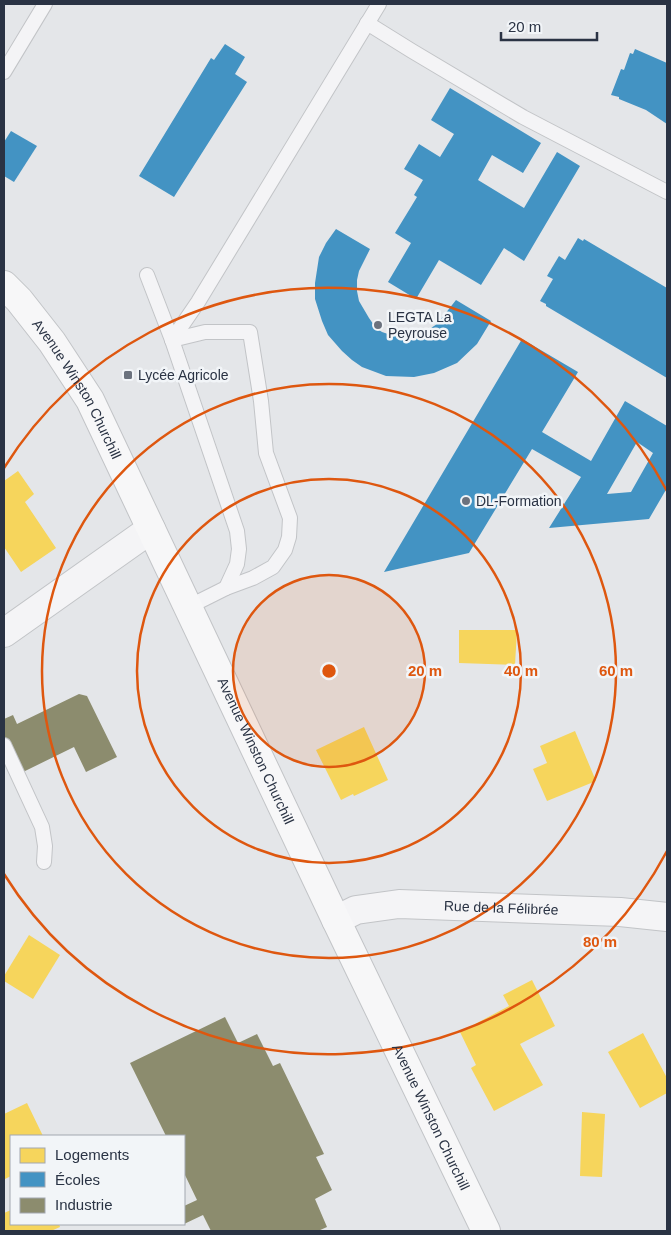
<svg xmlns="http://www.w3.org/2000/svg" width="671" height="1235" font-family="Helvetica,sans-serif">
	<style>
		.homes { fill: #f6d55c }
		.schools { fill: #4393c3; fill-rule: evenodd }
		.industry { fill: #8c8c6e }
		.lines { fill: none; stroke-linecap: round; stroke-linejoin: round }
		.lane-casing { stroke: #c2c4c7; stroke-width: 16 }
		.street-casing { stroke: #c2c4c7; stroke-width: 30 }
		.secondary-casing { stroke: #c2c4c7; stroke-width: 30 }
		.lane { stroke: #f4f4f6; stroke-width: 14 }
		.street { stroke: #f4f4f6; stroke-width: 28 }
		.secondary { stroke: #f7f7f8; stroke-width: 28 }
		.ring { fill: none; stroke: #de570f; stroke-width: 2.5 }
		.poi-dot { fill: #6b727e; stroke: #f2f5f8; stroke-width: 2 }
		.labels { text-anchor: middle; stroke-width: 5; stroke-linejoin: round; paint-order: stroke }
		.poi-label { font-size: 14px; fill: #2a3344; stroke: #f2f5f8; text-anchor: start }
		.street-label { font-size: 14px; fill: #2a3344; stroke: #f2f5f8 }
		.centre { fill: #de570f; stroke: #f2f5f8; stroke-width: 2.5 }
		.ring-label { font-size: 15px; text-anchor: middle; font-weight: bold; fill: #de570f; stroke: #f2f5f8; stroke-width: 5; stroke-linejoin: round; paint-order: stroke }
	</style>
	<rect width="100%" height="100%" fill="#e4e6e9"/>
	<g class="homes">
		<polygon points="18,471 34,494 25,502 56,548 21,572 4,547 4,481"/>
		<polygon points="459,630 517,630 515,665 459,663"/>
		<polygon points="364,727 388,780 354,796 353,794 341,800 316,750"/>
		<polygon points="575,731 596,781 547,801 533,769 547,763 540,746"/>
		<polygon points="29,935 60,955 33,999 4,981 4,976"/>
		<polygon points="532,980 555,1026 520,1044 543,1085 494,1111 471,1068 476,1065 460,1032 509,1006 503,995"/>
		<polygon points="643,1033 667,1078 667,1093 640,1108 608,1052"/>
		<polygon points="27,1103 43,1136 11,1136 11,1176 5,1179 4,1176 4,1114"/>
		<polygon points="582,1112 605,1114 602,1177 580,1176"/>
		<polygon points="11,1210 11,1224 59,1224 60,1227 51,1231 4,1231 4,1213"/>
	</g>
	<g class="schools">
		<polygon points="225,44 245,57 235,74 247,82 174,197 139,176 211,58 214,60"/>
		<polygon points="635,49 667,63 667,124 646,110 619,99 619,97 611,95 621,69 624,70 630,53 633,54"/>
		<polygon points="450,88 541,143 523,173 492,155 478,180 524,208 557,152 580,166 524,261 504,248 481,285 439,260 416,299 388,282 411,243 395,233 417,197 414,195 423,180 404,169 419,144 440,157 454,134 431,120"/>
		<polygon points="11,131 37,146 14,182 4,176 4,142"/>
		<polygon points="336,229 370,249 359,271 357,280 357,291 359,301 369,318 376,328 382,332 391,335 404,337 422,334 437,324 456,300 491,321 477,344 457,363 434,373 414,377 386,376 362,367 352,360 342,351 328,335 322,321 315,299 315,283 319,257 326,243"/>
		<polygon points="578,238 583,241 584,239 667,288 667,378 546,306 546,304 540,301 553,279 547,276 559,256 565,260"/>
		<path d="M522,339L578,372L542,432L591,461L625,401L667,426V488L649,519L549,528L581,477L532,449L469,553L384,572ZM637,442L653,453L631,492L607,494Z"/>
	</g>
	<g class="industry">
		<polygon points="79,694 87,696 117,757 86,772 74,747 21,773 4,736 4,719 13,715 17,724"/>
		<polygon points="225,1017 238,1043 257,1034 273,1066 280,1063 324,1154 316,1157 332,1190 315,1199 327,1227 318,1231 211,1231 203,1215 184,1224 184,1206 197,1200 184,1173 184,1136 166,1136 130,1063"/>
	</g>
	<g class="lines">
		<g class="lane-casing">
			<g id="lane">
				<polyline points="367,23 412,51 523,117 667,192"/>
				<polyline points="4,72 45,4"/>
				<polyline points="147,275 172,340 237,531 239,549 237,564 226,588"/>
				<polyline points="172,340 205,332 250,332 261,401 266,453 290,518 289,537 285,550 273,567 253,578 226,588 188,607"/>
				<polyline points="172,340 198,302 379,4"/>
				<polyline points="4,745 42,827 45,846 44,862"/>
			</g>
		</g>
		<g class="street-casing">
			<g id="street">
				<polyline points="4,633 151,529"/>
				<path id="s1" d="M336,920L356,910L399,904L620,912L667,917"/>
			</g>
		</g>
		<g class="secondary-casing">
			<g id="secondary">
				<path id="s2" d="M4,285L19,300L52,342L90,400L336,920L486,1231"/>
			</g>
		</g>
		<use href="#lane" class="lane"/>
		<use href="#street" class="street"/>
		<use href="#secondary" class="secondary"/>
	</g>
	<circle cx="329" cy="671" r="96" fill="#de570f" fill-opacity=".12"/>
	<g class="ring">
		<circle cx="329" cy="671" r="96"/>
		<circle cx="329" cy="671" r="192"/>
		<circle cx="329" cy="671" r="287"/>
		<path d="M667 851A383 383 0 0 1 4 874M4 468A383 383 0 0 1 667 491"/>
	</g>
	<g class="poi-dot">
		<circle cx="378" cy="325" r="5"/>
		<rect x="123" y="370" width="10" height="10" rx="2.5"/>
		<circle cx="466" cy="501" r="5"/>
	</g>
	<g class="labels">
		<g class="poi-label">
			<text x="388" y="322">LEGTA La<tspan x="388" dy="16">Peyrouse</tspan></text>
			<text x="138" y="380">Lycée Agricole</text>
			<text x="476" y="506">DL-Formation</text>
		</g>
		<g class="street-label">
			<text dy="5" stroke="none"><textPath href="#s2" startOffset="128">Avenue Winston Churchill</textPath></text>
			<text dy="5" stroke="none"><textPath href="#s2" startOffset="532">Avenue Winston Churchill</textPath></text>
			<text dy="5" stroke="none"><textPath href="#s1" startOffset="168">Rue de la Félibrée</textPath></text>
			<text dy="5" stroke="none"><textPath href="#s2" startOffset="938">Avenue Winston Churchill</textPath></text>
		</g>
	</g>
	<circle cx="329" cy="671" r="8" class="centre"/>
	<g class="ring-label">
		<text x="425" y="676">20 m</text>
		<text x="521" y="676">40 m</text>
		<text x="616" y="676">60 m</text>
		<text x="600" y="947">80 m</text>
	</g>
	<rect width="671" height="1235" fill="none" stroke="#2a3344" stroke-width="10"/>
	<rect x="10" y="1135" width="175" height="90" fill="#f2f5f8" stroke="#a2a7b0"/>
	<rect x="20" y="1148" width="25" height="15" fill="#f6d55c" stroke="#a2a7b0"/>
	<text x="55" y="1160" font-size="15" fill="#2a3344">Logements</text>
	<rect x="20" y="1172" width="25" height="15" fill="#4393c3" stroke="#a2a7b0"/>
	<text x="55" y="1185" font-size="15" fill="#2a3344">Écoles</text>
	<rect x="20" y="1198" width="25" height="15" fill="#8c8c6e" stroke="#a2a7b0"/>
	<text x="55" y="1210" font-size="15" fill="#2a3344">Industrie</text>
	<path d="M501 32v8h96v-8" fill="none" stroke="#2a3344" stroke-width="2.5"/>
	<text x="508" y="32" font-size="15" fill="#2a3344" stroke="#f2f5f8" stroke-width="4" paint-order="stroke">20 m</text>
</svg>
